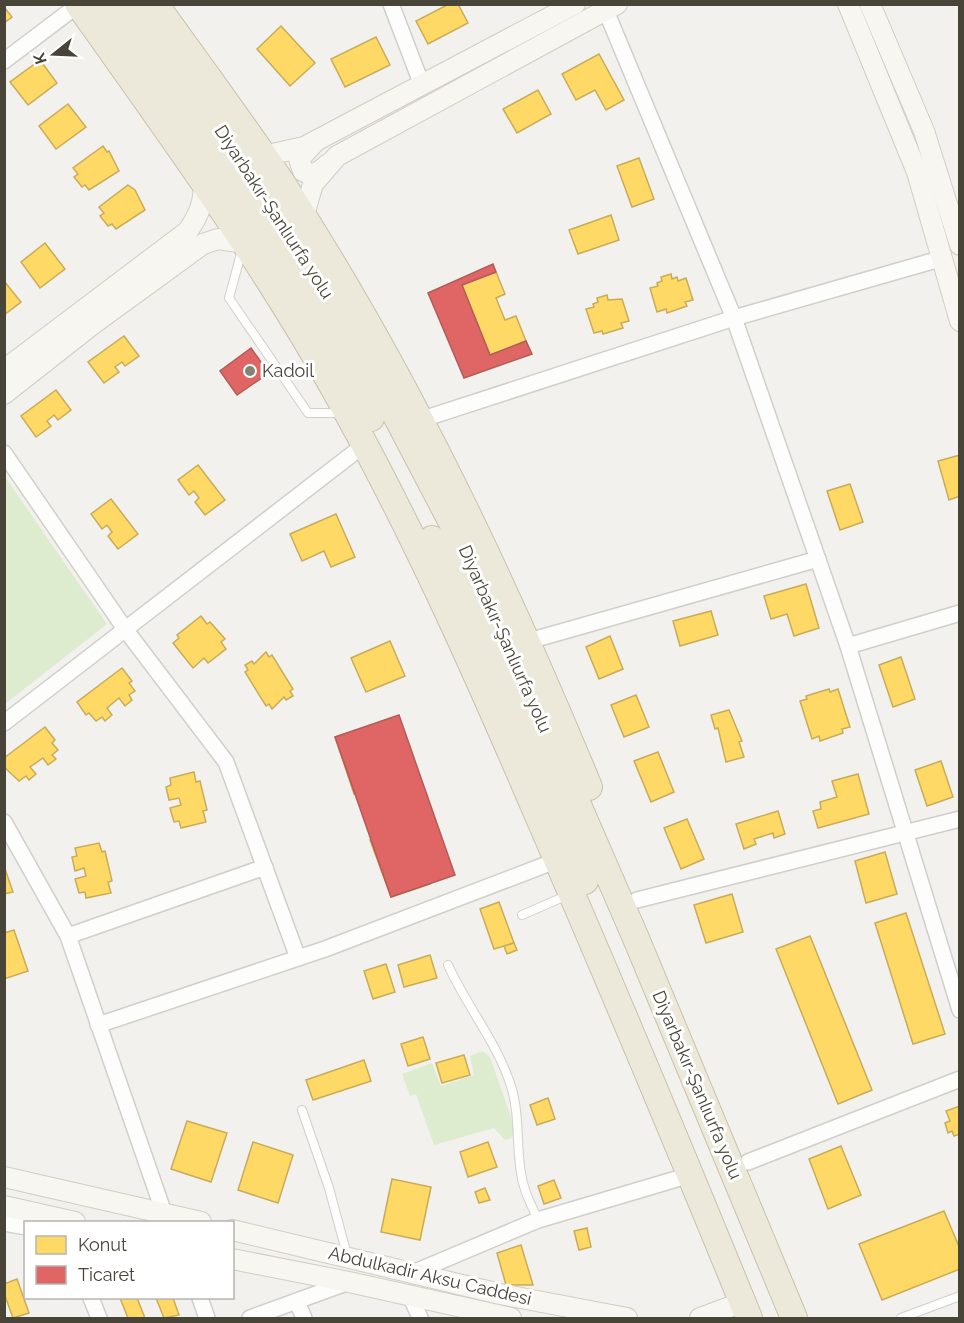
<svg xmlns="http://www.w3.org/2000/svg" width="964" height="1323" font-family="Raleway,sans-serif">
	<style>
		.green { fill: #ddecce }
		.homes { fill: #ffd966; stroke: #c8ac58; stroke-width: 1.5 }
		.shops { fill: #e06666; stroke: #b25c58; stroke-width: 1.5 }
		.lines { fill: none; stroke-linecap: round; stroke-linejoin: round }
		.lane-casing { stroke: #d0cfca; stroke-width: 10 }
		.street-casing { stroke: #d0cfca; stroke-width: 18 }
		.secondary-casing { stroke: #d0cec4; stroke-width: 22 }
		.highway-casing { stroke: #c9c1a8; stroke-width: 28 }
		.lane { stroke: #fdfdfc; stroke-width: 8 }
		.street { stroke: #fdfdfc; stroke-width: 15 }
		.secondary { stroke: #f7f6f0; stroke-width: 20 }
		.highway { stroke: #ece8da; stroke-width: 26 }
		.poi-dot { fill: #848177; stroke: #fff; stroke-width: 2 }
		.labels { text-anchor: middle; stroke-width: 6; stroke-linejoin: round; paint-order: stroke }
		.street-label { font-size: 18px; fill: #484438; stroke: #fff }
		.poi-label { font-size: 18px; fill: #484438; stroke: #fff; text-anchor: start }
	</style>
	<rect width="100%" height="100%" fill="#f2f1ed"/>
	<g class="green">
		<polygon points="5,477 107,624 5,704 4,704"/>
		<polygon points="482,1051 490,1057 511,1117 514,1133 511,1138 505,1140 494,1128 434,1145 416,1094 410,1096 402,1074 432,1063 441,1086 474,1075 470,1056"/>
	</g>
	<g class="homes">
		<polygon points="449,4 458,4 468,23 428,44 416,21"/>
		<polygon points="4,7 12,17 4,23"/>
		<polygon points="281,26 315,63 290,86 257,49"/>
		<polygon points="376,37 390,65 345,87 331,59"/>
		<polygon points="599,54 624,100 606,110 595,90 576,100 562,74"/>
		<polygon points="40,60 57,83 28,105 10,82"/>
		<polygon points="538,90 551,114 517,133 503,109"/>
		<polygon points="68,104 86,127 56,149 39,126"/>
		<polygon points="103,146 107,152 109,151 119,171 89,190 85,185 82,187 74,177 78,174 73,168"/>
		<polygon points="639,158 654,199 632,207 617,166"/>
		<polygon points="128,185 135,190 145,210 116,229 112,224 108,226 100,216 104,213 99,207"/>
		<polygon points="611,215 619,240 578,254 569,230"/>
		<polygon points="45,243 65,269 40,288 21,262"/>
		<polygon points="496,272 505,294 496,298 505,320 516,316 526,341 490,355 462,285"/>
		<polygon points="671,274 672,279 677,277 678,281 686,278 693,300 685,302 687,306 667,313 666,309 657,312 650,288 658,286 657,283 662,281 661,277"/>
		<polygon points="4,281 21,302 4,315"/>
		<polygon points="607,295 608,300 622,299 629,321 621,323 623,328 603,334 602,331 594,333 586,309 594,307 593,304 598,302 597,298"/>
		<polygon points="124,336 139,356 125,366 122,362 115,367 119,372 104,383 88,362"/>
		<polygon points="56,390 71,410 58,420 54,415 47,421 51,426 36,437 21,416"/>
		<polygon points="960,455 960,496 949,500 938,461"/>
		<polygon points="198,465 225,500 205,515 195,502 199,498 194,491 189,495 178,480"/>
		<polygon points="850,484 863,522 840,530 827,491"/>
		<polygon points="111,499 138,534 118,549 108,536 112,532 107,525 102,529 91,514"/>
		<polygon points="336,514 355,557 331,567 324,551 302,561 290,534"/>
		<polygon points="806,584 819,628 794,636 787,614 771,619 764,596"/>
		<polygon points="711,611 718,635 680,646 673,621"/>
		<polygon points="201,616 207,624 210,622 225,639 221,642 226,649 208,663 204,658 193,668 173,643 179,638 177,635"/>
		<polygon points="610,636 623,669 599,679 586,647"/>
		<polygon points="390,641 405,676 366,692 351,658"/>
		<polygon points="266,652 269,657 272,655 293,689 290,691 293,696 286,700 284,697 272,709 269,704 266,706 245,672 248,670 245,665 252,661 254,664"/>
		<polygon points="901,657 915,699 893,707 879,665"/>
		<polygon points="122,668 132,681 129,683 135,691 129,695 132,700 125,706 119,698 107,708 112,715 105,721 102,717 96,721 89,713 86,715 77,702"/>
		<polygon points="829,689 830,692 838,689 850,727 842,729 843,733 820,741 819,736 812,739 800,701 807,699 806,696"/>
		<polygon points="636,695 649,727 624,737 611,705"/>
		<polygon points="729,710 742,741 739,742 744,757 726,762 718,728 715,729 711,715"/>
		<polygon points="373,725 391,781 354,794 335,737"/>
		<polygon points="45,727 55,740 52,743 58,750 52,755 56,759 48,765 43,758 30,767 36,774 29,780 26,776 19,781 4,767 4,758"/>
		<polygon points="658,752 674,792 651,802 634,761"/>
		<polygon points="941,761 953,797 927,806 915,770"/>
		<polygon points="194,772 196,782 200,781 207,810 203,811 206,822 181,828 179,821 174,822 170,808 181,805 179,798 169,800 166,787 171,785 170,778"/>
		<polygon points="858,774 869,814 818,828 813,811 821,809 820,802 837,797 832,781"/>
		<polygon points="778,811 785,834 774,838 773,833 754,839 756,844 744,849 736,824"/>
		<polygon points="687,819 704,859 681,869 664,828"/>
		<polygon points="409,826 430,884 391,897 370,840"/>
		<polygon points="99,843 102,852 105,851 112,881 108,882 111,893 86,898 85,892 79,893 75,879 86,876 84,868 75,871 72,857 77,856 75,848"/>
		<polygon points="885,852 897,894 866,903 855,861"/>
		<polygon points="4,866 13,892 4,894"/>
		<polygon points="732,894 743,932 706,943 694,905"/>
		<polygon points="499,902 514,943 494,949 480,909"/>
		<polygon points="906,913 945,1034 913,1044 875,923"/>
		<polygon points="14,930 28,971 4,979 4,933"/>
		<polygon points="810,936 872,1090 838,1104 776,949"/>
		<polygon points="514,943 517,950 507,954 504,946"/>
		<polygon points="430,955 437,978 404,987 398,965"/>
		<polygon points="386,964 395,992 373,999 364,971"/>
		<polygon points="423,1037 430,1059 408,1066 401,1044"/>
		<polygon points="464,1055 470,1075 442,1083 436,1063"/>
		<polygon points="364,1060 371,1081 313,1100 306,1080"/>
		<polygon points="548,1098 555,1119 537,1125 530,1105"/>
		<polygon points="960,1106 960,1134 954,1136 952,1131 948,1133 945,1123 950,1121 946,1111"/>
		<polygon points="187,1121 227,1133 211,1182 171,1169"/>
		<polygon points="253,1142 293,1155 278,1203 238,1190"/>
		<polygon points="488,1142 497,1167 468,1177 460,1152"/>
		<polygon points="841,1146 861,1195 828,1209 809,1159"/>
		<polygon points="392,1179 431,1187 420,1240 381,1232"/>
		<polygon points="554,1180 561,1198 544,1204 538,1186"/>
		<polygon points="485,1188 490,1200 479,1203 475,1192"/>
		<polygon points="944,1211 960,1249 960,1269 882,1300 859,1244"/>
		<polygon points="587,1228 591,1247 579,1250 574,1231"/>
		<polygon points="521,1245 533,1285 506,1285 497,1253"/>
		<polygon points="17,1279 29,1313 13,1318 4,1293 4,1284"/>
		<polygon points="120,1298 137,1298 145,1318 128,1318"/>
		<polygon points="156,1298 173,1298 179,1315 164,1318"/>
	</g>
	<g class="shops">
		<polygon points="493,264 496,272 462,285 490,355 526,341 532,354 464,378 428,293"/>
		<polygon points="251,348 269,373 237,395 220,371"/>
		<polygon points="399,715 455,875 391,897 335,737"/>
	</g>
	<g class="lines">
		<g class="lane-casing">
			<g id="lane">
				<polyline points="242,250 229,298 308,413 341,413"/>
				<polyline points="522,915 568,895"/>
				<path d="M448,965C467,1007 497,1042 511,1086C520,1115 516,1144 521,1173C523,1190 531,1204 538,1220"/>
				<polyline points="302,1110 329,1188 347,1255"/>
				<polyline points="901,1318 960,1296"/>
			</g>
		</g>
		<g class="street-casing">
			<g id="street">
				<polyline points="391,4 422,85"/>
				<polyline points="606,11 734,318 848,646 960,1010"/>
				<polyline points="4,61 78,5"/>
				<polyline points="420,420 734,318 943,258"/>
				<polyline points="4,453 125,629 226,762 298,958"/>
				<polyline points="529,641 818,559"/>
				<polyline points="848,646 960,613"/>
				<polyline points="4,723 364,445"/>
				<polyline points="4,822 68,936 164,1213"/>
				<polyline points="637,900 960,819"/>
				<polyline points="68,936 265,867"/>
				<polyline points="98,1025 325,949 558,860"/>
				<polyline points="748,1162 960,1079"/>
				<polyline points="4,1223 26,1227"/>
				<polyline points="415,1272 538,1220 690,1175"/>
				<polyline points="411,1297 420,1318"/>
				<polyline points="91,1298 99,1318"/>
				<polyline points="200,1298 207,1318"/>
				<polyline points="297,1302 304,1318"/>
				<polyline points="250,1318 349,1282"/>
			</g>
		</g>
		<g class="secondary-casing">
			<g id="secondary">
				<polyline points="848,4 917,172 960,321"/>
				<polyline points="870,4 924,131 960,245"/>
				<path d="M315,142L299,159L303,171C314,177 320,171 328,164"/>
				<polyline points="263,156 304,147 575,4"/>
				<polyline points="303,218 313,184 337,156 617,4"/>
				<path d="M4,370L188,231C200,213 204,202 204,181"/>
				<polyline points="4,394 93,324 203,244 218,239 245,243"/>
				<polyline points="4,1177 201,1222"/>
				<polyline points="4,1206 75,1222"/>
				<polyline points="232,1230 500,1294 627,1318"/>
				<polyline points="232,1259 349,1282 511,1318"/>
				<polyline points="700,1318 743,1302"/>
			</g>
		</g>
		<g class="highway-casing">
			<g id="highway">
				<path d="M78,4C173,138 270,270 348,414C419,543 478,676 536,811C609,979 680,1149 749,1318"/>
				<polyline points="106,4 223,170 371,418"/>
				<polyline points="130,4 270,200 392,408 471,559 635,936 794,1318"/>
				<path d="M155,4C199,65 243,124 284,186C407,375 503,579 589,787"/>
				<polyline points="432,539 476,624 585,881"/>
			</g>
		</g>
		<use href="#lane" class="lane"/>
		<use href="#street" class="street"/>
		<use href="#secondary" class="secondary"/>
		<use href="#highway" class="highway"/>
	</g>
	<circle class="poi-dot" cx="250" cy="371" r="6"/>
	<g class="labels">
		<g class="street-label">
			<text transform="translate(274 212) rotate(57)" y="6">Diyarbakır-Şanlıurfa yolu</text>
			<text transform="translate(505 639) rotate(66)" y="6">Diyarbakır-Şanlıurfa yolu</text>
			<text transform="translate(697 1085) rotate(67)" y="6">Diyarbakır-Şanlıurfa yolu</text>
			<text transform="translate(430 1276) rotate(13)" y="6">Abdulkadir Aksu Caddesi</text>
		</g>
		<g class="poi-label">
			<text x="262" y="377">Kadoil</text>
		</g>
	</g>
	<rect width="964" height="1323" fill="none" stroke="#484438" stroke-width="12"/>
	<rect x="24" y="1221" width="210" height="78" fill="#ffffff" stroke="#b6b4af" stroke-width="1.5"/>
	<rect x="36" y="1236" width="30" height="18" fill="#ffd966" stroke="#b6b4af" stroke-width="1.5"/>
	<text x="78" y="1251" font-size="18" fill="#484438">Konut</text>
	<rect x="36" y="1266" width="30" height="18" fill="#e06666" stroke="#b6b4af" stroke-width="1.5"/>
	<text x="78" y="1281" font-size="18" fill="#484438">Ticaret</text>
	<g transform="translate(54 54) rotate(252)" stroke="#ffffff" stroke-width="4.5" paint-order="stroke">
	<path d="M0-4.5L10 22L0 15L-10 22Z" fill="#484438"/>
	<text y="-9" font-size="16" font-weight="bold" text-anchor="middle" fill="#484438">K</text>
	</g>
</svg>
